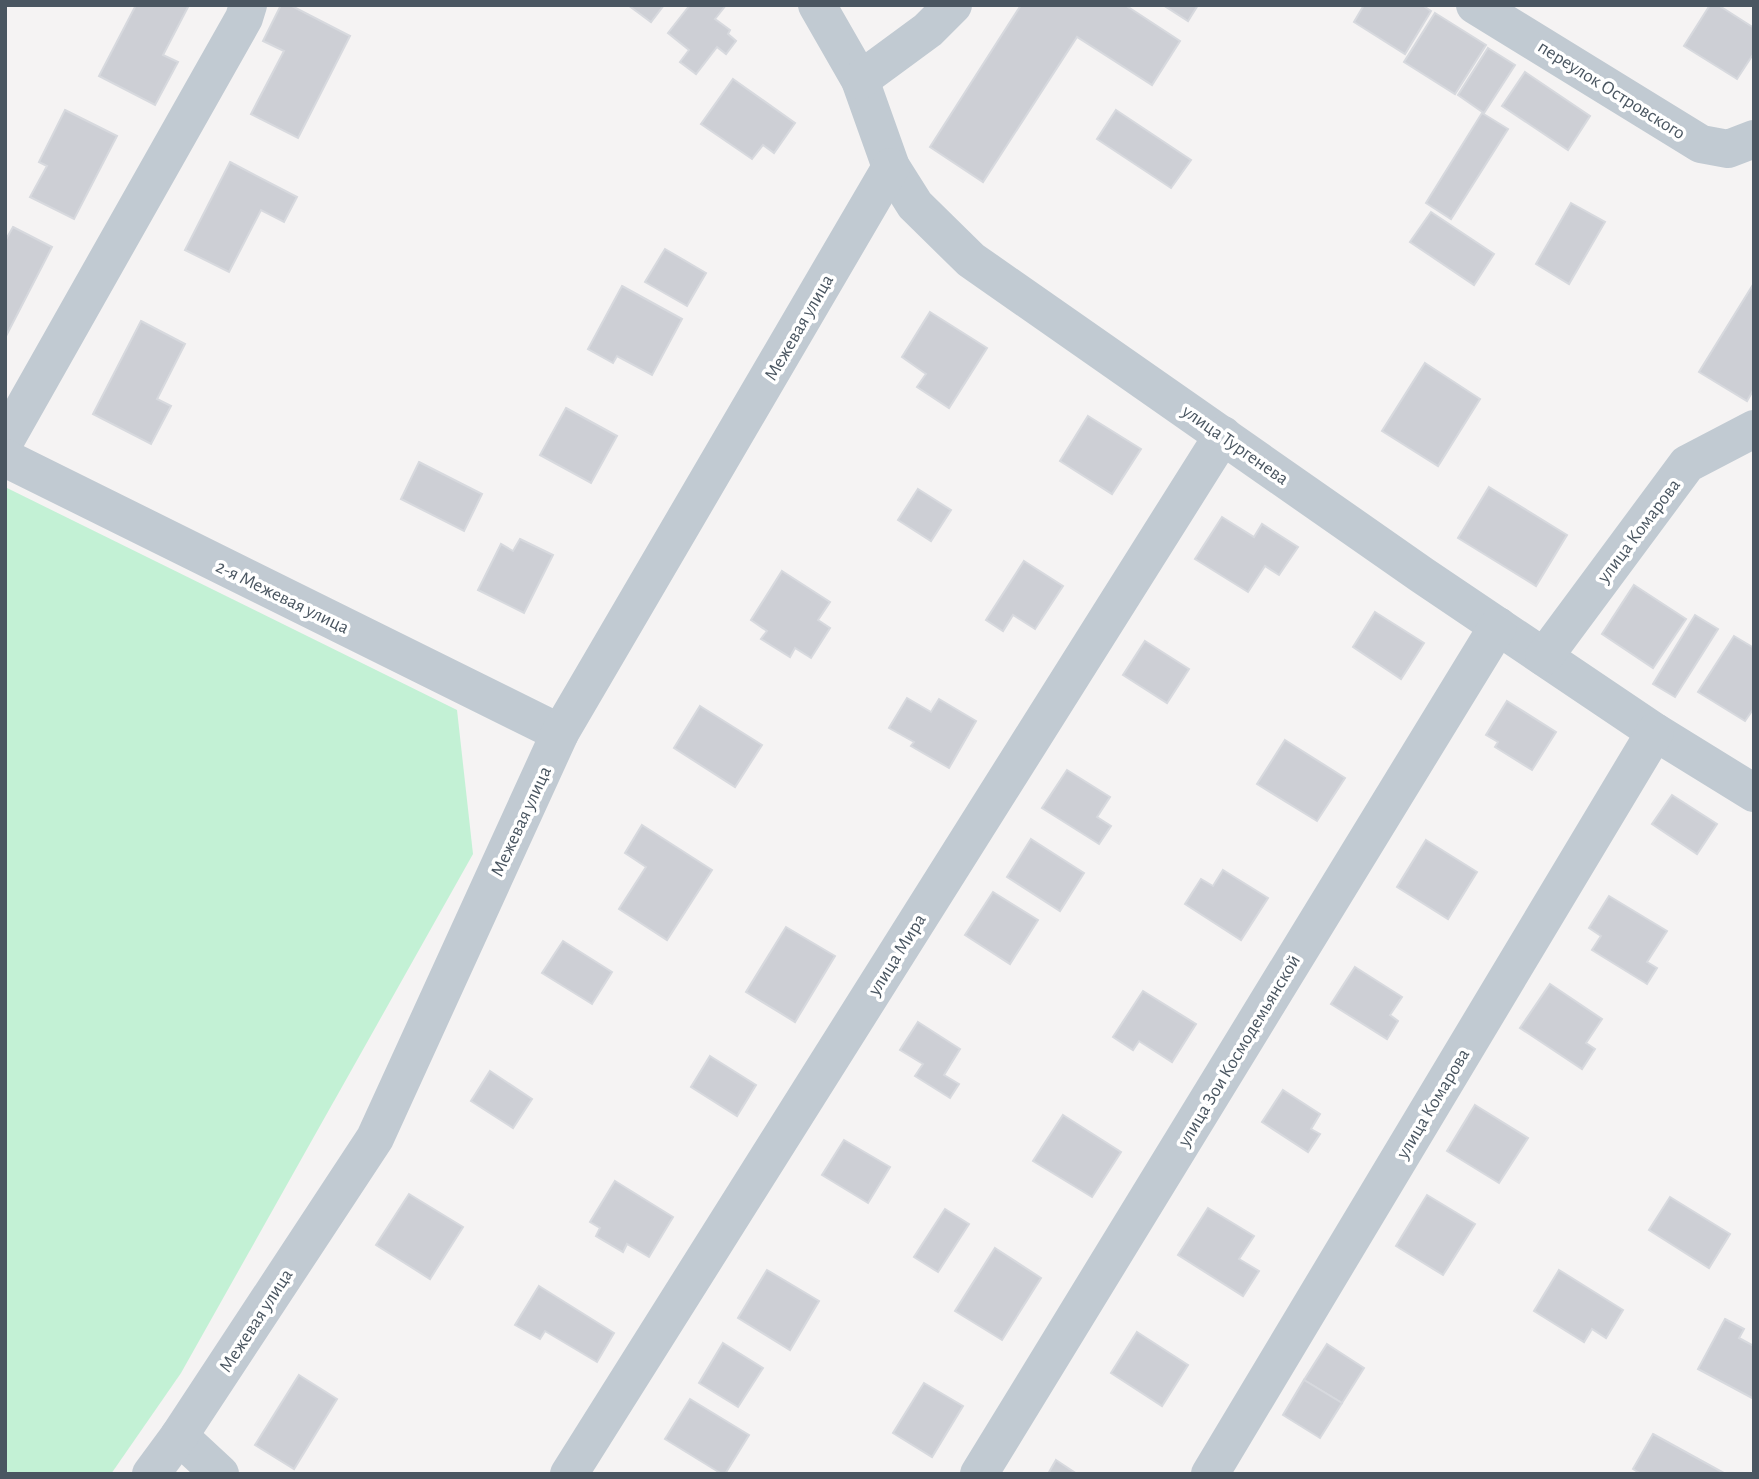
<svg xmlns="http://www.w3.org/2000/svg" width="1759" height="1479" font-family="'Alegreya Sans',sans-serif">
	<style>
		.green { fill: #c3f1d5 }
		.building { fill: #cdcfd5; stroke: #d7d9de; stroke-width: 2 }
		.lines { fill: none; stroke-linecap: round; stroke-linejoin: round }
		.minor { stroke: #c1cad2; stroke-width: 38 }
		.labels { text-anchor: middle; stroke-width: 7; stroke-linejoin: round; paint-order: stroke }
		.street-label { font-size: 19px; fill: #4a5661; stroke: #fff }
	</style>
	<rect width="100%" height="100%" fill="#f5f3f3"/>
	<polygon class="green" points="5,487 457,710 473,854 181,1373 111,1474 5,1474"/>
	<g class="building">
		<polygon points="136,5 189,5 163,55 178,62 155,105 99,76"/>
		<polygon points="281,5 290,5 350,36 298,138 251,114 284,51 263,41"/>
		<polygon points="628,5 664,5 651,22"/>
		<polygon points="690,5 726,5 715,19 730,30 728,34 736,41 726,54 717,47 696,74 680,62 689,50 668,33"/>
		<polygon points="1021,5 1125,5 1180,41 1152,85 1077,37 983,182 930,147"/>
		<polygon points="1163,5 1198,5 1188,21"/>
		<polygon points="1364,5 1422,5 1431,11 1405,54 1354,22"/>
		<polygon points="1710,5 1718,5 1754,28 1754,53 1737,79 1684,46"/>
		<polygon points="1435,13 1486,45 1455,94 1404,62"/>
		<polygon points="1488,48 1515,65 1484,113 1458,95"/>
		<polygon points="1525,72 1590,116 1568,150 1502,106"/>
		<polygon points="733,79 795,123 774,153 763,145 752,159 701,124"/>
		<polygon points="65,110 117,136 74,219 30,197 47,166 39,162"/>
		<polygon points="1116,110 1191,160 1171,188 1097,139"/>
		<polygon points="1482,113 1508,129 1451,219 1426,203"/>
		<polygon points="230,162 297,197 284,222 261,210 229,272 185,250"/>
		<polygon points="1571,203 1605,222 1569,284 1536,264"/>
		<polygon points="1431,212 1494,254 1474,285 1410,242"/>
		<polygon points="13,227 52,247 5,338 5,241"/>
		<polygon points="665,249 706,273 687,306 645,282"/>
		<polygon points="1754,283 1754,389 1747,401 1699,372"/>
		<polygon points="622,286 682,319 652,375 617,356 613,363 588,349"/>
		<polygon points="930,312 987,348 949,408 917,387 926,374 902,357"/>
		<polygon points="141,321 185,344 157,399 171,406 151,444 93,414"/>
		<polygon points="1425,363 1480,399 1438,466 1382,431"/>
		<polygon points="566,408 617,436 591,483 540,455"/>
		<polygon points="1088,416 1141,449 1112,494 1060,461"/>
		<polygon points="419,462 482,494 464,531 401,499"/>
		<polygon points="1489,487 1567,535 1536,586 1458,538"/>
		<polygon points="918,489 951,510 931,541 898,520"/>
		<polygon points="1222,517 1254,537 1262,524 1298,547 1279,575 1265,566 1248,592 1195,559"/>
		<polygon points="520,539 553,555 524,613 478,590 501,544 513,551"/>
		<polygon points="1024,561 1063,586 1035,629 1013,615 1003,631 986,620"/>
		<polygon points="782,571 830,602 818,620 830,628 811,658 795,648 790,657 761,639 767,631 751,620"/>
		<polygon points="1634,585 1686,619 1653,668 1602,634"/>
		<polygon points="1375,612 1424,643 1401,679 1353,647"/>
		<polygon points="1695,615 1718,629 1675,697 1653,684"/>
		<polygon points="1734,636 1754,648 1754,708 1745,721 1698,692"/>
		<polygon points="1145,641 1189,669 1167,703 1123,675"/>
		<polygon points="907,698 931,712 939,699 976,721 949,768 911,746 914,742 889,728"/>
		<polygon points="1507,701 1556,732 1532,770 1495,747 1498,742 1486,735"/>
		<polygon points="700,706 762,745 735,787 674,748"/>
		<polygon points="1285,740 1345,778 1317,821 1257,784"/>
		<polygon points="1067,770 1110,797 1097,817 1111,826 1099,844 1042,808"/>
		<polygon points="1672,795 1717,824 1697,854 1652,824"/>
		<polygon points="642,825 712,870 667,940 619,909 646,867 625,853"/>
		<polygon points="1031,839 1084,873 1060,911 1007,877"/>
		<polygon points="1426,840 1477,872 1448,919 1397,887"/>
		<polygon points="1223,870 1268,898 1241,940 1185,904 1201,879 1213,886"/>
		<polygon points="993,892 1038,920 1010,964 965,935"/>
		<polygon points="1609,896 1667,931 1647,962 1657,968 1647,984 1592,950 1601,936 1589,928"/>
		<polygon points="786,927 835,956 795,1022 746,992"/>
		<polygon points="563,941 612,972 592,1004 542,973"/>
		<polygon points="1355,967 1402,997 1390,1015 1398,1021 1387,1039 1331,1004"/>
		<polygon points="1550,984 1602,1019 1586,1043 1595,1049 1582,1069 1520,1028"/>
		<polygon points="1143,991 1196,1024 1172,1062 1139,1041 1133,1050 1113,1037"/>
		<polygon points="918,1022 960,1049 944,1075 959,1084 950,1098 915,1076 923,1064 900,1050"/>
		<polygon points="710,1056 756,1085 737,1116 691,1087"/>
		<polygon points="490,1071 532,1099 513,1128 471,1101"/>
		<polygon points="1283,1090 1320,1114 1311,1129 1320,1134 1308,1152 1262,1122"/>
		<polygon points="1475,1105 1528,1138 1499,1183 1447,1151"/>
		<polygon points="1063,1115 1121,1152 1092,1197 1033,1161"/>
		<polygon points="844,1140 890,1167 868,1203 822,1175"/>
		<polygon points="615,1181 673,1217 649,1257 627,1244 623,1252 596,1236 600,1228 590,1222"/>
		<polygon points="409,1194 463,1227 430,1279 376,1245"/>
		<polygon points="1427,1195 1475,1224 1443,1275 1396,1246"/>
		<polygon points="1670,1197 1730,1234 1709,1268 1649,1230"/>
		<polygon points="1208,1208 1254,1236 1239,1259 1259,1271 1243,1296 1178,1255"/>
		<polygon points="945,1209 969,1224 938,1272 914,1257"/>
		<polygon points="995,1248 1041,1278 1002,1340 955,1311"/>
		<polygon points="767,1270 819,1301 790,1350 738,1318"/>
		<polygon points="1559,1270 1623,1310 1606,1338 1592,1329 1584,1342 1534,1311"/>
		<polygon points="539,1286 614,1333 597,1362 545,1331 540,1339 515,1325"/>
		<polygon points="1725,1319 1744,1329 1739,1338 1754,1346 1754,1399 1698,1369"/>
		<polygon points="1137,1332 1188,1365 1162,1406 1111,1373"/>
		<polygon points="723,1343 763,1368 738,1407 699,1383"/>
		<polygon points="1327,1344 1364,1368 1342,1403 1304,1380"/>
		<polygon points="299,1375 337,1399 294,1469 255,1445"/>
		<polygon points="1304,1380 1342,1403 1320,1438 1283,1415"/>
		<polygon points="924,1383 963,1406 932,1457 893,1433"/>
		<polygon points="690,1399 749,1435 725,1474 722,1474 665,1439"/>
		<polygon points="1653,1434 1724,1473 1723,1474 1641,1474 1633,1469"/>
		<polygon points="1056,1460 1077,1474 1048,1474"/>
	</g>
	<g class="lines">
		<g class="minor">
			<polyline points="817,5 860,80 891,167 915,205 971,260 1422,575 1655,732 1754,793"/>
			<polyline points="1475,5 1701,144 1728,149 1754,139"/>
			<polyline points="860,80 928,30 953,5"/>
			<polyline points="5,441 244,18 248,5"/>
			<polyline points="5,458 560,733"/>
			<polyline points="1544,657 1687,464 1754,429"/>
			<polyline points="179,1436 220,1474"/>
			<polyline points="151,1474 179,1436 375,1138 560,733 891,167"/>
			<polyline points="569,1474 1223,435"/>
			<polyline points="979,1474 1498,626"/>
			<polyline points="1210,1474 1655,732"/>
		</g>
	</g>
	<g class="labels">
		<g class="street-label">
			<text transform="translate(1612 89) rotate(32)" y="7">переулок Островского</text>
			<text transform="translate(798 327) rotate(-60)" y="7">Межевая улица</text>
			<text transform="translate(1236 444) rotate(35)" y="7">улица Тургенева</text>
			<text transform="translate(1638 530) rotate(-53)" y="7">улица Комарова</text>
			<text transform="translate(283 596) rotate(26)" y="7">2-я Межевая улица</text>
			<text transform="translate(520 821) rotate(-65)" y="7">Межевая улица</text>
			<text transform="translate(896 954) rotate(-58)" y="7">улица Мира</text>
			<text transform="translate(1238 1050) rotate(-59)" y="7">улица Зои Космодемьянской</text>
			<text transform="translate(1432 1103) rotate(-59)" y="7">улица Комарова</text>
			<text transform="translate(255 1320) rotate(-57)" y="7">Межевая улица</text>
		</g>
	</g>
	<rect width="1759" height="1479" fill="none" stroke="#4a5661" stroke-width="14"/>
</svg>
